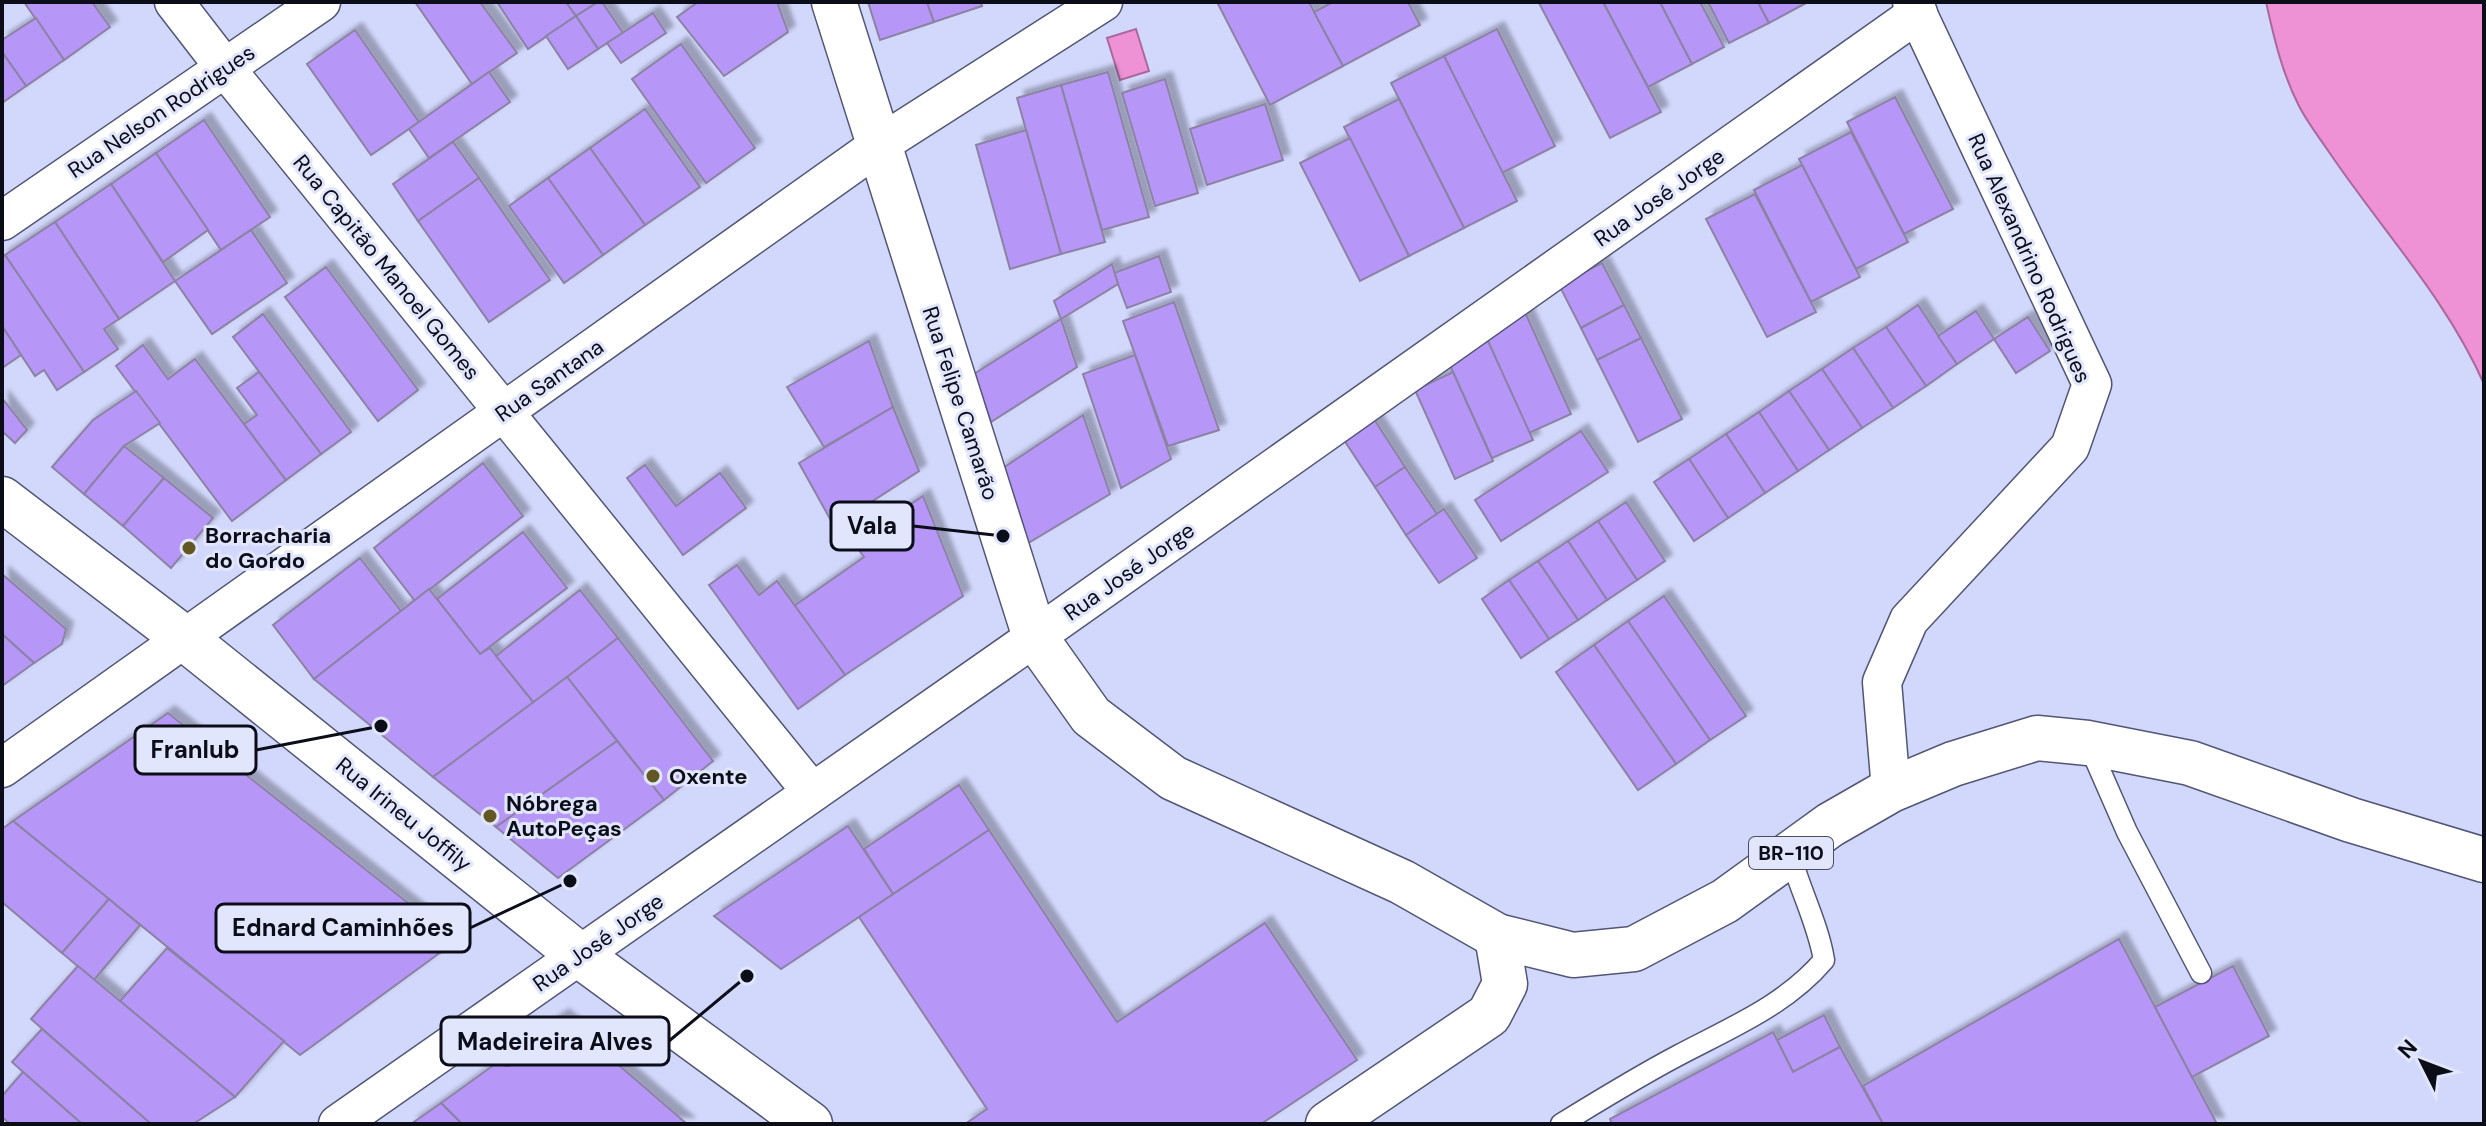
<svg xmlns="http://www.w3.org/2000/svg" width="2486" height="1126" font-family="'DM Sans',sans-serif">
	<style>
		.water { fill: #ee91d5; stroke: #aa699d; stroke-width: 2 }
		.building { fill: #b697f8; stroke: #8c82a3; stroke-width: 2; filter: url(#shadow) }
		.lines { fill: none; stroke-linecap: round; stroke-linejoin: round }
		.lane-casing { stroke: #525675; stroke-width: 23 }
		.street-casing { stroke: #525675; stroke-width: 41 }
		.secondary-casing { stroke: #525675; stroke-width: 47 }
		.primary-casing { stroke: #525675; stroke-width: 47 }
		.lane { stroke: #fff; stroke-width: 20 }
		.street { stroke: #fff; stroke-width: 38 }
		.secondary { stroke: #fff; stroke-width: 44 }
		.primary { stroke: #fff; stroke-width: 44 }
		.poi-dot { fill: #625723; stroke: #e2e6fc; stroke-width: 3 }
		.labels { text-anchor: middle; stroke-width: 6; stroke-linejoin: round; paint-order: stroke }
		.shield { fill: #e2e6fc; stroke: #4c4e5d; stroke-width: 2 }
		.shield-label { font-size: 20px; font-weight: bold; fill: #0b0d19 }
		.street-label { font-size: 22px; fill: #0b0d19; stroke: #e2e6fc }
		.poi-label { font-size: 22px; font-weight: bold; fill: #0b0d19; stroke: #e2e6fc; text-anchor: start }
		.leader { fill: none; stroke: #0b0d19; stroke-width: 3 }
		.callout-dot { fill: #0b0d19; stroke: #e2e6fc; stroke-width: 3 }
		.callout { fill: #e2e6fc; stroke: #0b0d19; stroke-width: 3 }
		.callout-label { font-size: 24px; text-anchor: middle; font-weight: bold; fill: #0b0d19 }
	</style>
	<defs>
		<filter id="shadow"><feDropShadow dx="7" dy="-7" stdDeviation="2" flood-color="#0004"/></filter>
	</defs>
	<rect width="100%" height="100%" fill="#d2d8fc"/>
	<g class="water">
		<path d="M2266,2H2484V384C2446,298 2381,229 2329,152C2319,137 2307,122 2299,106C2282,73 2274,38 2266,2Z"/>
		<polygon points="1136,29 1149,71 1120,80 1107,38"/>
	</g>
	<g class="building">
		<polygon points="24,2 92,2 110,27 64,60"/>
		<polygon points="415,2 480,2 517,53 472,84"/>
		<polygon points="497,2 566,2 576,16 528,49"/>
		<polygon points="566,2 598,2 576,16"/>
		<polygon points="598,2 602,2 623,33 598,49 576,16"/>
		<polygon points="698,2 777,2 788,32 724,76 677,17"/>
		<polygon points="868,2 927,2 934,22 880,40"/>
		<polygon points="927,2 981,2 982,6 934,22"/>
		<polygon points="1217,2 1309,2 1343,66 1270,105"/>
		<polygon points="1333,2 1408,2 1420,25 1343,66 1314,12"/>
		<polygon points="1603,2 1660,2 1692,64 1648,87"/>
		<polygon points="1603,2 1661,112 1610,138 1539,3"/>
		<polygon points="1660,2 1700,2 1724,47 1692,64"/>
		<polygon points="1708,2 1758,2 1769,23 1729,43"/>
		<polygon points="1758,2 1808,2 1769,23"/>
		<polygon points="653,13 666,33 621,63 607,43"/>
		<polygon points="576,16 598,49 568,69 546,36"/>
		<polygon points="36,18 64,60 26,86 2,52 2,40"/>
		<polygon points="1497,29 1555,146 1502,173 1444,56"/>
		<polygon points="355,30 419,122 371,155 307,64"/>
		<polygon points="681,44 755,148 706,183 632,79"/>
		<polygon points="2,52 26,86 2,103"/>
		<polygon points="1444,56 1517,201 1464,228 1391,83"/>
		<polygon points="489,72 510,102 429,158 409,129"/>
		<polygon points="1108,72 1149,217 1102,230 1061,85"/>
		<polygon points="1165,79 1198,193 1155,206 1122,93"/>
		<polygon points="1061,85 1105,242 1061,254 1017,98"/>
		<polygon points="1895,97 1953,209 1904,234 1847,122"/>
		<polygon points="1399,99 1464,228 1409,256 1344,127"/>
		<polygon points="1265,104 1283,160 1207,185 1190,129"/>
		<polygon points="645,109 700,187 645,225 590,148"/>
		<polygon points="204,120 270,217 221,250 156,153"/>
		<polygon points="1026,130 1061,254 1010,269 976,145"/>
		<polygon points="1851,132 1908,242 1856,269 1799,159"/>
		<polygon points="1350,138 1409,256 1360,281 1300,163"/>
		<polygon points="453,142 479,178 418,221 393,184"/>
		<polygon points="590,148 645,225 603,255 548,178"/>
		<polygon points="156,153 208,230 163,262 111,184"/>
		<polygon points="1802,165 1860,277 1811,302 1754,190"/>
		<polygon points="479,178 550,280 489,322 418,221"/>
		<polygon points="548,178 603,255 564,283 509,206"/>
		<polygon points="111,184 175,281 119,319 55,222"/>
		<polygon points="1755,194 1816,312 1767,337 1706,219"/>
		<polygon points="55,222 119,319 104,329 118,349 84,372 5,255"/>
		<polygon points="251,230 287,283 212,334 175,281"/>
		<polygon points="5,255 84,372 57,390 44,370 35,376 2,326 2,257"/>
		<polygon points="1159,256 1171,292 1127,308 1114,273"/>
		<polygon points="1602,263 1624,305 1581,328 1559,285"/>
		<polygon points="1112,264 1118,284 1061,319 1054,301"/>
		<polygon points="326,267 418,390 378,421 285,297"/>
		<polygon points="1174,302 1219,430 1168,446 1123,321"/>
		<polygon points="1624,305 1641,338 1597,360 1581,328"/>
		<polygon points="1918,305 1957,364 1926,386 1886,327"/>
		<polygon points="1524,310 1571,414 1529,433 1482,329"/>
		<polygon points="1976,311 1994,339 1957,364 1938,336"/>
		<polygon points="263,314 351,432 321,454 233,337"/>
		<polygon points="2028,317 2050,351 2016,373 1994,339"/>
		<polygon points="1061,319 1077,367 991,422 974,374"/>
		<polygon points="2,326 21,355 2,368"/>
		<polygon points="1886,327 1926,386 1893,408 1853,348"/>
		<polygon points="1641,338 1682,419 1638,442 1597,360"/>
		<polygon points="869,341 893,407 824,447 787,387"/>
		<polygon points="1488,341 1533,440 1492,458 1447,359"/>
		<polygon points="143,345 168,379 195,359 286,480 232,521 116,366"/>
		<polygon points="1853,348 1893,408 1862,428 1822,369"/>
		<polygon points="1135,355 1171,459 1121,488 1083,374"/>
		<polygon points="1822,369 1862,428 1829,450 1789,391"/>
		<polygon points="259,372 321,454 286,480 244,424 257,415 237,388"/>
		<polygon points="1453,372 1493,461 1455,479 1415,390"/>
		<polygon points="136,391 160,423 124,446 84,494 52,467 93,420"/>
		<polygon points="1789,391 1829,450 1798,471 1759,412"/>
		<polygon points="2,398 27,430 15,443 2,431"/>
		<polygon points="893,407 919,471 834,526 799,463"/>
		<polygon points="1759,412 1798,471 1765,493 1726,434"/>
		<polygon points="1083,415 1110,494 1025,545 1000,470"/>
		<polygon points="1372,416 1405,467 1375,487 1342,437"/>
		<polygon points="1581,431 1608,472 1501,541 1475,500"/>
		<polygon points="1726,434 1765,493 1728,518 1689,459"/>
		<polygon points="124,446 164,478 123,526 84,494"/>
		<polygon points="1689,459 1728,518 1694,541 1654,482"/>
		<polygon points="483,463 523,516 415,601 374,548"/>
		<polygon points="645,465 676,506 720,473 746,508 683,555 627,478"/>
		<polygon points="1405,467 1437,514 1406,535 1375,487"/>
		<polygon points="164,478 213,518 171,568 123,526"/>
		<polygon points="923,496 963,596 845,675 794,606 864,557 853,542"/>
		<polygon points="1626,502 1665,561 1637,580 1598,521"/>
		<polygon points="1444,509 1477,558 1439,583 1406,535"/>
		<polygon points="1598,521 1637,580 1607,600 1568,541"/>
		<polygon points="523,532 567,588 480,654 437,599"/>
		<polygon points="1568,541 1607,600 1578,620 1538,561"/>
		<polygon points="360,558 401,611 314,679 273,625"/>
		<polygon points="1538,561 1578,620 1549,639 1509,580"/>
		<polygon points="737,565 759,595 777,581 845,675 798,709 709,585"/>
		<polygon points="2,574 66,629 62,644 34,663 2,634"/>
		<polygon points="1509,580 1549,639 1521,658 1482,599"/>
		<polygon points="429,589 480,654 490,648 534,703 433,777 314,679"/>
		<polygon points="580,590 618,638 534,703 496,656"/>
		<polygon points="1664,596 1746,716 1710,740 1628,621"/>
		<polygon points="1628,621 1710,740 1676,764 1594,645"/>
		<polygon points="2,634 34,663 2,686"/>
		<polygon points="618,638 713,761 664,800 567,677"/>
		<polygon points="1594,645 1676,764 1638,790 1556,672"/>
		<polygon points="567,677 617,741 496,827 433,777"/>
		<polygon points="168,713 456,941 300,1055 13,821"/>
		<polygon points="617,741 664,800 558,878 496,827"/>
		<polygon points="959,785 989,830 893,894 864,849"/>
		<polygon points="13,821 109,899 62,953 2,902 2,829"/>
		<polygon points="848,826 893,894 859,917 781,969 714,916"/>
		<polygon points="989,830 1117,1022 1265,923 1357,1060 1261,1124 965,1124 987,1109 859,917"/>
		<polygon points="109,899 140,925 94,980 62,953"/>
		<polygon points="2119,939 2217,1124 1883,1124 1863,1086"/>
		<polygon points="167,948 284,1041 235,1097 120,1001"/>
		<polygon points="78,966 120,1001 235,1097 193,1124 151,1124 31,1019"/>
		<polygon points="2233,966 2269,1036 2192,1077 2155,1007"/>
		<polygon points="1824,1015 1840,1047 1793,1072 1777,1040"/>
		<polygon points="562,1016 687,1124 462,1124 441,1103"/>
		<polygon points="42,1029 151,1124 82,1124 23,1072 12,1062"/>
		<polygon points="1773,1032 1793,1072 1840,1047 1883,1124 1612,1124 1610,1119"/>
		<polygon points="23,1072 82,1124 10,1124 2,1117 2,1096"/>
		<polygon points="441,1103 462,1124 411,1124"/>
	</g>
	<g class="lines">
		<g class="lane-casing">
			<g id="lane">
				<polyline points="2088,743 2127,832 2201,973"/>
				<polyline points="478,1026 507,1055"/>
				<path d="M1561,1124C1600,1100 1639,1076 1679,1055C1730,1028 1786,1005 1824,960C1818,924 1800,890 1790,854"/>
			</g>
		</g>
		<g class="street-casing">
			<g id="street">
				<polyline points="174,2 225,68 812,792"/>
				<polyline points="2,221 321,2"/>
				<polyline points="2,768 879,145 1103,2"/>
				<polyline points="1891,790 1882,682 1909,620 2070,447 2092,384 1912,2"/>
				<polyline points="338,1124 1035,637 1918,13"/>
			</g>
		</g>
		<g class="secondary-casing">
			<polyline id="secondary" points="1328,1124 1489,1015 1505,984 1497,936"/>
		</g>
		<g class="primary-casing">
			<g id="primary">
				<polyline points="834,2 1035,637 1091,716 1173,778 1402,882 1497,936 1573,955 1634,949 1725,901 1830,825 1891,790 1953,764 2037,738 2088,743 2190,763 2351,820 2484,860"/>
				<polyline points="2,499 184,638 579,955 810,1124"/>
			</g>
		</g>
		<use href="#lane" class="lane"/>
		<use href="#street" class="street"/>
		<use href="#secondary" class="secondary"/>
		<use href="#primary" class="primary"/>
	</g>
	<g class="poi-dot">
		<circle cx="189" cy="548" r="8"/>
		<circle cx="653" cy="776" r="8"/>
		<circle cx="490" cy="816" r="8"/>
	</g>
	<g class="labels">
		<rect class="shield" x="1749" y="837" width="84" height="32" rx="6"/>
		<g class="shield-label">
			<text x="1791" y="860">BR-110</text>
		</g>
		<g class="street-label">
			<text transform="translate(161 111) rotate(-34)" y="8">Rua Nelson Rodrigues</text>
			<text transform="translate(1659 197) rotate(-35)" y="8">Rua José Jorge</text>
			<text transform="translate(2030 258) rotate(66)" y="8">Rua Alexandrino Rodrigues</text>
			<text transform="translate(387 267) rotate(51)" y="8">Rua Capitão Manoel Gomes</text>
			<text transform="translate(549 380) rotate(-35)" y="8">Rua Santana</text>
			<text transform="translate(961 403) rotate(72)" y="8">Rua Felipe Camarão</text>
			<text transform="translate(1129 571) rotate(-35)" y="8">Rua José Jorge</text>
			<text transform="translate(404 814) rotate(39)" y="8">Rua Irineu Joffily</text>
			<text transform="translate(598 942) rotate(-35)" y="8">Rua José Jorge</text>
		</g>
		<g class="poi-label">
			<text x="205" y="543">Borracharia<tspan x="205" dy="25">do Gordo</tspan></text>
			<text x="669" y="784">Oxente</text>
			<text x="506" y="811">Nóbrega<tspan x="506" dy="25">AutoPeças</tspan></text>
		</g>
	</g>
	<path class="leader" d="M1003 536L913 526M381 726L256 750M570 881L470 928M747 976L669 1041"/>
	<g class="callout-dot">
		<circle cx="1003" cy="536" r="8"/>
		<circle cx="381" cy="726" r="8"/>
		<circle cx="570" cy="881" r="8"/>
		<circle cx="747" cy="976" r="8"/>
	</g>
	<g class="callout">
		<rect x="831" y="502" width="82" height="48" rx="8"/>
		<rect x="135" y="726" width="121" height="48" rx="8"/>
		<rect x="216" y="904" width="254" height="48" rx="8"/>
		<rect x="441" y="1017" width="228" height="48" rx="8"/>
	</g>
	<g class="callout-label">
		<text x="872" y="534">Vala</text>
		<text x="195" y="758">Franlub</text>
		<text x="343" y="936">Ednard Caminhões</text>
		<text x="555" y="1050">Madeireira Alves</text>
	</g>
	<rect width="2486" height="1126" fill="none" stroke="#0b0d19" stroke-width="8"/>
	<g transform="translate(2422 1062) rotate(312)" stroke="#e2e6fc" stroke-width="6" paint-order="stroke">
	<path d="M0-6L14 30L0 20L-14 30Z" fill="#0b0d19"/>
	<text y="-12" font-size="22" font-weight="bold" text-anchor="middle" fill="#0b0d19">N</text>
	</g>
</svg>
